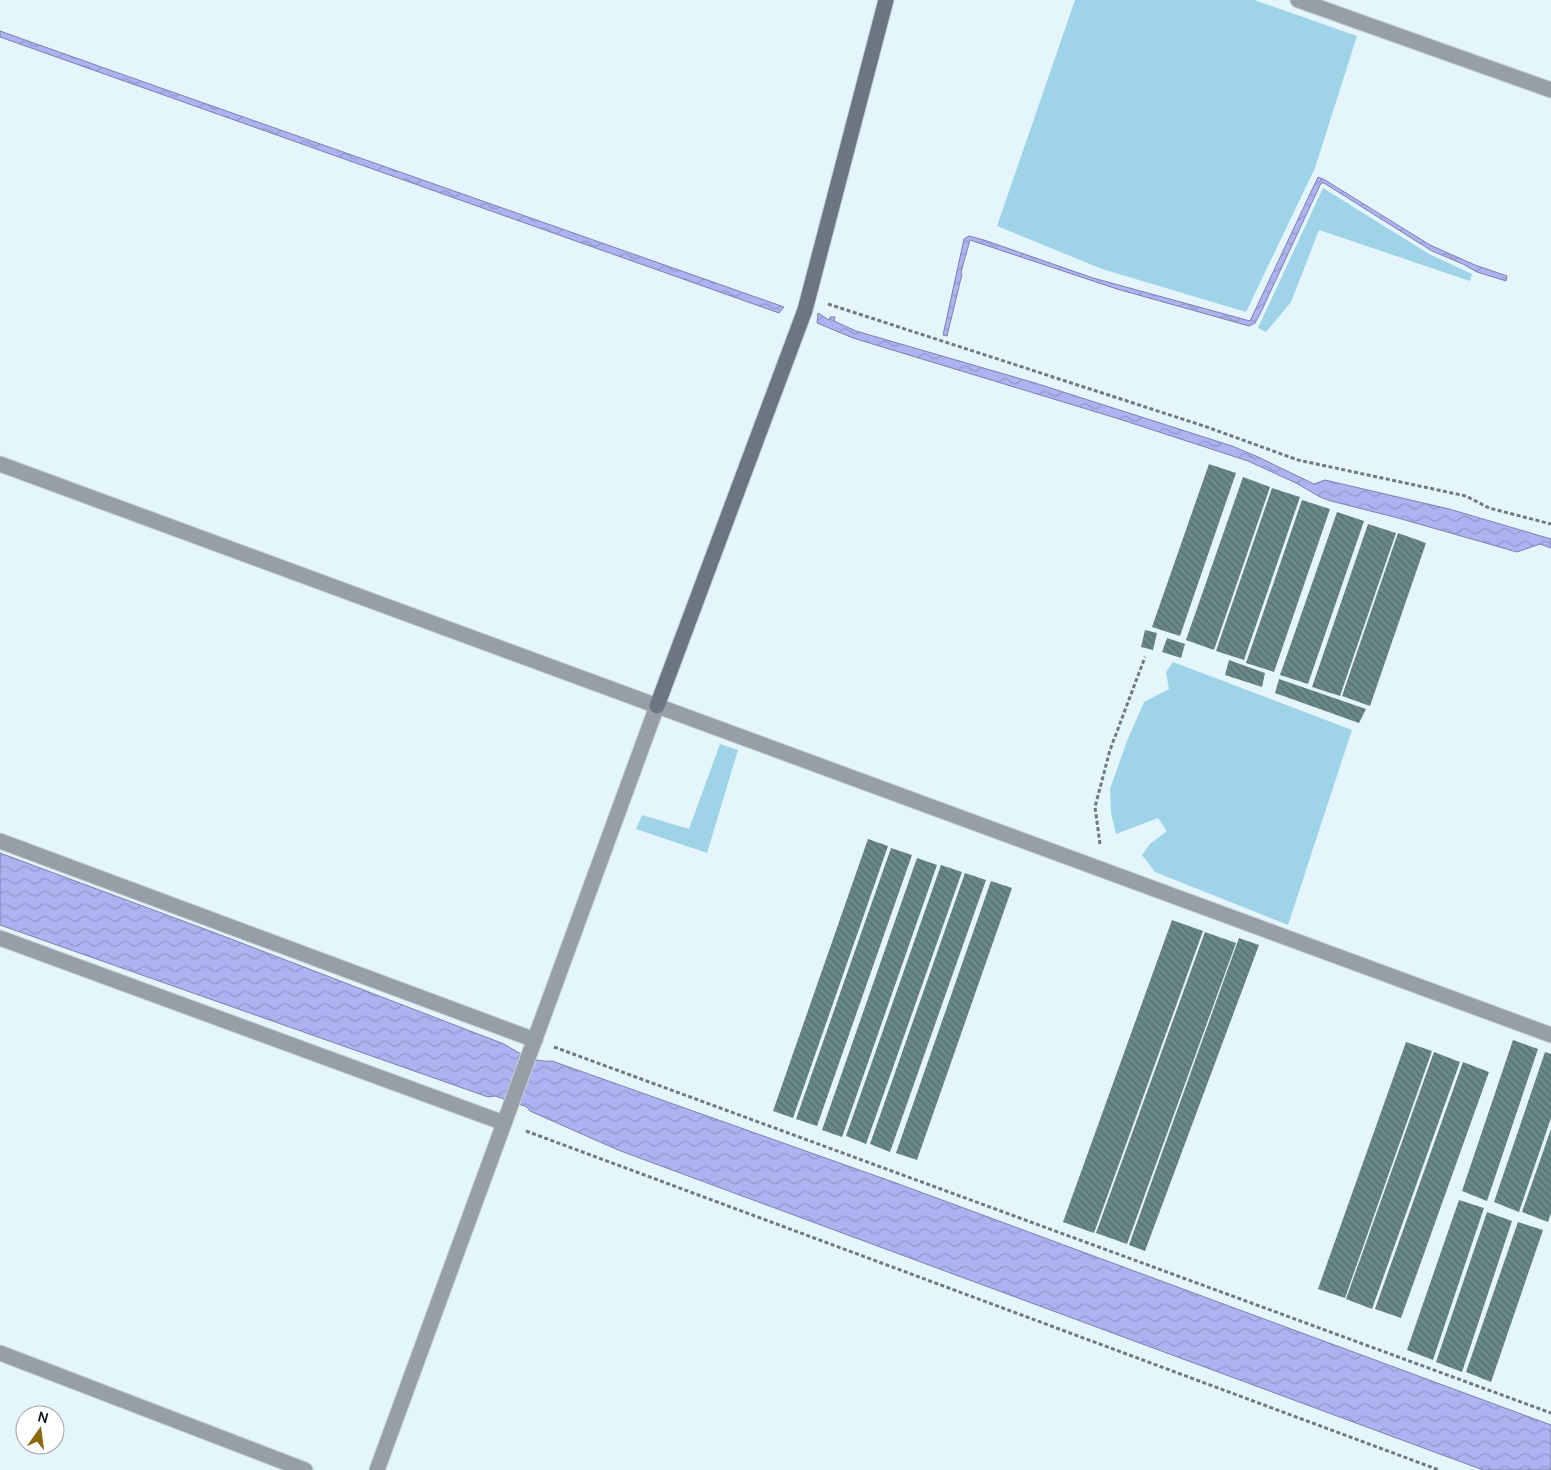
<svg xmlns="http://www.w3.org/2000/svg" width="1551" height="1470" font-family="Manrope,sans-serif">
	<style>
		.grass { fill: #9fd3e8 }
		.water { fill: url(#water-waves); stroke: #7c82af }
		.building { fill: url(#building-back-hatch) }
		.lines { fill: none; stroke-linecap: round; stroke-linejoin: round }
		.street-casing { stroke: #c1d1d7; stroke-width: 17 }
		.secondary-casing { stroke: #c1d1d7; stroke-width: 17 }
		.path { stroke: #6d7a7f; stroke-width: 3; stroke-dasharray: 4 2.5; stroke-linecap: butt }
		.street { stroke: #979ea7; stroke-width: 15 }
		.secondary { stroke: #6b7682; stroke-width: 15 }
	</style>
	<defs>
		<pattern id="water-waves" width="16" height="10" patternUnits="userSpaceOnUse" patternTransform="scale(1.25)"><rect width="16" height="10" fill="#adb2f0"/><path d="M0 5q4-4 8 0t8 0" fill="none" stroke="#9498cd"/></pattern>
		<pattern id="building-back-hatch" width="6" height="6" patternUnits="userSpaceOnUse" patternTransform="scale(1.25)"><rect width="6" height="6" fill="#6a8888"/><path d="M-1 5l2 2M0 0l6 6M5-1l2 2" fill="none" stroke="#556e6e"/></pattern>
	</defs>
	<rect width="100%" height="100%" fill="#e4f5fc"/>
	<g class="grass">
		<polygon points="1075,0 1254,0 1357,36 1315,168 1246,312 1102,269 997,226"/>
		<polygon points="1323,188 1429,254 1472,274 1470,281 1319,230 1291,302 1266,332 1258,328"/>
		<polygon points="1173,662 1352,730 1288,925 1155,872 1142,855 1150,844 1167,831 1158,818 1116,834 1111,813 1110,789 1127,741 1144,702 1169,689 1166,672"/>
		<polygon points="720,744 738,750 707,853 636,829 642,815 689,829"/>
	</g>
	<g class="water">
		<polygon points="0,31 107,69 784,307 779,313 0,37"/>
		<polygon points="1318,177 1325,180 1430,245 1475,265 1507,276 1506,281 1477,272 1463,264 1432,251 1324,183 1321,183 1260,314 1255,323 1249,326 1117,289 970,240 961,272 962,274 947,336 943,335 964,239 969,236 984,240 1093,278 1250,321"/>
		<polygon points="818,313 829,320 830,317 835,317 834,321 856,331 1035,383 1232,446 1256,456 1314,484 1325,480 1449,509 1551,539 1551,548 1540,544 1517,552 1398,518 1331,501 1320,497 1296,483 1248,461 1116,418 853,338 817,323"/>
		<path d="M0,853L218,934L504,1044C519,1053 534,1063 552,1061L896,1183L1551,1425V1470H1483L618,1150L530,1111L527,1107L495,1096L488,1097L0,925Z"/>
	</g>
	<g class="building">
		<polygon points="1209,464 1236,473 1180,636 1152,627"/>
		<polygon points="1243,477 1270,487 1214,650 1186,640"/>
		<polygon points="1272,488 1300,497 1244,660 1216,651"/>
		<polygon points="1302,500 1330,509 1274,672 1246,663"/>
		<polygon points="1337,512 1364,521 1308,684 1280,675"/>
		<polygon points="1368,524 1396,533 1340,696 1312,687"/>
		<polygon points="1398,533 1426,543 1370,706 1342,696"/>
		<polygon points="1145,630 1157,633 1153,650 1141,647"/>
		<polygon points="1167,638 1185,644 1181,658 1162,652"/>
		<polygon points="1229,660 1265,673 1262,687 1225,675"/>
		<polygon points="1279,679 1366,709 1359,723 1275,693"/>
		<polygon points="868,839 888,846 793,1118 773,1111"/>
		<polygon points="891,848 912,855 817,1126 796,1119"/>
		<polygon points="917,858 937,865 842,1137 822,1130"/>
		<polygon points="941,865 962,872 866,1144 846,1136"/>
		<polygon points="965,873 986,880 890,1152 870,1144"/>
		<polygon points="991,881 1012,888 917,1160 896,1153"/>
		<polygon points="1172,920 1203,931 1094,1233 1063,1222"/>
		<polygon points="1205,932 1236,943 1127,1244 1096,1233"/>
		<polygon points="1239,938 1259,945 1145,1251 1129,1245"/>
		<polygon points="1513,1040 1538,1049 1487,1201 1462,1191"/>
		<polygon points="1406,1042 1432,1051 1345,1298 1318,1289"/>
		<polygon points="1434,1052 1460,1062 1372,1309 1346,1299"/>
		<polygon points="1545,1052 1551,1054 1551,1118 1519,1212 1494,1202"/>
		<polygon points="1463,1062 1489,1072 1401,1318 1375,1309"/>
		<polygon points="1551,1129 1551,1213 1548,1222 1522,1212"/>
		<polygon points="1459,1200 1484,1208 1433,1360 1407,1350"/>
		<polygon points="1487,1212 1512,1221 1462,1372 1436,1362"/>
		<polygon points="1518,1222 1543,1230 1491,1382 1466,1372"/>
	</g>
	<g class="lines">
		<g class="street-casing">
			<g id="street">
				<polyline points="1298,0 1551,90"/>
				<polyline points="0,464 1551,1035"/>
				<polyline points="0,841 535,1040"/>
				<polyline points="0,938 504,1123"/>
				<polyline points="0,1353 305,1470"/>
				<polyline points="377,1470 657,706"/>
			</g>
		</g>
		<g class="secondary-casing">
			<polyline id="secondary" points="657,706 805,310 886,0"/>
		</g>
		<g class="path">
			<polyline points="828,304 1204,426 1298,460 1466,496 1489,508 1551,524"/>
			<polyline points="1100,844 1095,807 1110,750 1145,657"/>
			<polyline points="554,1047 1551,1413"/>
			<polyline points="526,1131 1439,1470"/>
		</g>
		<use href="#street" class="street"/>
		<use href="#secondary" class="secondary"/>
	</g>
	<g transform="translate(40 1430) rotate(14)"><circle r="24" fill="#ffffff" stroke="#9da1a2"/>
	<path d="M0-4L9 19L0 12L-9 19Z" fill="#8d6a0d"/>
	<text y="-8" font-size="14" font-weight="bold" text-anchor="middle" fill="#091317">N</text>
	</g>
</svg>
